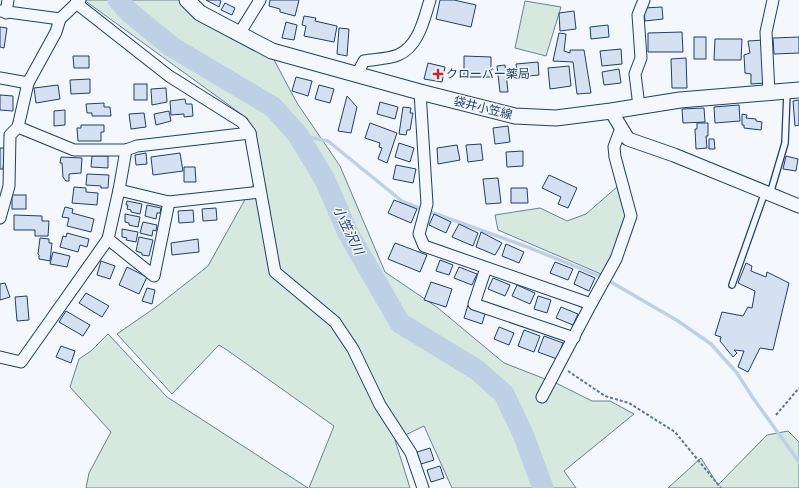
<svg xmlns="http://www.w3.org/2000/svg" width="799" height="488" font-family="'Roboto Condensed','Noto Sans JP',sans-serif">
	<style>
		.green { fill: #d7e8df; stroke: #687fa3 }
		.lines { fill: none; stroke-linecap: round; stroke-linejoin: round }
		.stream { stroke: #bed0e5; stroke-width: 3.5 }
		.river { stroke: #bed0e5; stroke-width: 21 }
		.building { fill: #d5e0f0; stroke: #1d3f73 }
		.service-casing { stroke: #1d3f73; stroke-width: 8 }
		.minor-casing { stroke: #1d3f73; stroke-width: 13 }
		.tertiary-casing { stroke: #1d3f73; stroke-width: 15 }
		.secondary-casing { stroke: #1d3f73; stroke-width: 17 }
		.path { stroke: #5e769c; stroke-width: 2; stroke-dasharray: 3 2; stroke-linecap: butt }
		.service { stroke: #f4f7fb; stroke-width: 5.5 }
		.minor { stroke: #f4f7fb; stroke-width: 11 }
		.tertiary { stroke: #f4f7fb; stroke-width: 13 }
		.secondary { stroke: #f4f7fb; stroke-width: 15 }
		.poi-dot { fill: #c62828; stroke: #f4f7fb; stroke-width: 1.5 }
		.labels { text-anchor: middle; stroke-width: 3; stroke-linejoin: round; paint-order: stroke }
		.poi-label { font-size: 12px; fill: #1d3f73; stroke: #f4f7fb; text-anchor: start }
		.street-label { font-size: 12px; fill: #1d3f73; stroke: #f4f7fb }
		.water-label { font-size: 13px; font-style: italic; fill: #1d3f73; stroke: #f4f7fb }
	</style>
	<rect width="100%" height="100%" fill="#f4f7fb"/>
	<g class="green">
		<polygon points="84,0 179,0 273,58 297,103 340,166 385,272 438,308 504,363 558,384 592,401 610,401 634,414 564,471 576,488 452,488 424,426 395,440 410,488 309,488 334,426 227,350 219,345 172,394 117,334 156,307 208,266 257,178 242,122 248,119"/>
		<polygon points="525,1 561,7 546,56 515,48"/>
		<polygon points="617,187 629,223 601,274 498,230 495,215 540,208 567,221 586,214"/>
		<polygon points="108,334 167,397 308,488 86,488 89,473 111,432 70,387 79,359 91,351"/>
		<polygon points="788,431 799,442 799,488 668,488 701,458 718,485 767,435"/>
	</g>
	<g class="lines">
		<polyline class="stream" points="298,135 328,141 403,202 525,246 604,278 678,321 711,344 737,373 753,398 799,462"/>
		<polyline class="river" points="118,0 129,12 172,47 273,107 298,135 325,180 348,233 400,323 477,370 504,394 523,434 543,488"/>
	</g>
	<g class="building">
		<polygon points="206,0 219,0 221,1 219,7"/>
		<polygon points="270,0 299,0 295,16 280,12 280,9 269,6"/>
		<polygon points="440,0 454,0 476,5 471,27 436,19"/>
		<polygon points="225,3 235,8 232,15 221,10"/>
		<polygon points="662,7 663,19 645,21 644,8"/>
		<polygon points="574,11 576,29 560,31 559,13"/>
		<polygon points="304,16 316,18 315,21 337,26 334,42 304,36 306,26 302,25"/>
		<polygon points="286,22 297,25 294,40 282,38"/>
		<polygon points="608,25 609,37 591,39 590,27"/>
		<polygon points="0,27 7,28 4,48 0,47"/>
		<polygon points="339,28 349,29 347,56 337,54"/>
		<polygon points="682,32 683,52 648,52 648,33"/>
		<polygon points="559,33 566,34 564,51 570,53 570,50 584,50 591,93 577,94 573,62 553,61"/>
		<rect x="694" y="37" width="12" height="22"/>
		<polygon points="799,37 799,53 774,54 773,38"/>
		<polygon points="715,39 742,39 741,60 714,60"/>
		<polygon points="764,40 766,83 751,84 751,74 745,73 744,55 750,53 748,41"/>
		<polygon points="621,49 622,64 602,66 600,51"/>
		<polygon points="73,56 89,56 89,68 74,68"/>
		<polygon points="464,56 491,57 491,77 464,77"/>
		<polygon points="686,58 687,88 672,88 671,59"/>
		<polygon points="538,62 539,75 518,77 516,64"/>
		<polygon points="428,63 445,67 442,82 424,79"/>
		<polygon points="505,65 508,92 500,92 497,66"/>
		<polygon points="569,66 571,86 550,89 548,68"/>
		<polygon points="619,69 621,83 604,85 602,72"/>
		<polygon points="296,77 312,81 308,96 292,91"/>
		<polygon points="90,79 90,93 71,94 70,80"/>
		<rect x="134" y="84" width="13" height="16"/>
		<polygon points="58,85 60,99 36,103 34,88"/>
		<polygon points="319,85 334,89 330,103 315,99"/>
		<polygon points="166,88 167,102 152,105 151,89"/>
		<polygon points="0,95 13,96 13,111 0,110"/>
		<polygon points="347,96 357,107 351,133 338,131"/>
		<polygon points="185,99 186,104 192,104 193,116 184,117 184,114 171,115 170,101"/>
		<polygon points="799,100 799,125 795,126 793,101"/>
		<polygon points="380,102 398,107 395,119 377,114"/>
		<polygon points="104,103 104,107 110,107 111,116 92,116 92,113 87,113 86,104"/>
		<polygon points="739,105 740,121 715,123 714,107"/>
		<polygon points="403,107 411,108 410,113 413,113 410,130 407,130 406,135 399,134"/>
		<polygon points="704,108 705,122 683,123 682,109"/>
		<polygon points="65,110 65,125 54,126 54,111"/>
		<polygon points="169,111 171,121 156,125 154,114"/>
		<polygon points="144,113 146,127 131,129 129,114"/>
		<polygon points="742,114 747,115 746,118 756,119 756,121 762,122 761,130 744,128 744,125 742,125"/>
		<polygon points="370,123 397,133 387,163 378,159 382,148 379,147 380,143 365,138"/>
		<polygon points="697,123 708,123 708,136 706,136 707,148 696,149 695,129 697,129"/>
		<polygon points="81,125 104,125 104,132 101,132 101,141 78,141 77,128 81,128"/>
		<polygon points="508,126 510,142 495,144 493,128"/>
		<polygon points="709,139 714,139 715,149 709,149"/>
		<polygon points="399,143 414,148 410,162 395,157"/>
		<polygon points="481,144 483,160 468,162 466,145"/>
		<polygon points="457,145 460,160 438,164 437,148"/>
		<polygon points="0,148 5,148 3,169 0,169"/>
		<polygon points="523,151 523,166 507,167 506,152"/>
		<polygon points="146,153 147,164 136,165 135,155"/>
		<polygon points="180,153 183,171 153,175 151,157"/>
		<polygon points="92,156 108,156 108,168 91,167"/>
		<polygon points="786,156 798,159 796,171 783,169"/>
		<polygon points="61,157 82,158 81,173 69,174 69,181 66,181 63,177 62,163 60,163"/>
		<polygon points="396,165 416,169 413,183 393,179"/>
		<polygon points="184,167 195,167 196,182 184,182"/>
		<polygon points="87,174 109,175 108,188 101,188 101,186 86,185"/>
		<polygon points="549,175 577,188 568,208 558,204 561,197 542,188"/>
		<polygon points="498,178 501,203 486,204 483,179"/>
		<polygon points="74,187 86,188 86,192 98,193 97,205 72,203"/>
		<polygon points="511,188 527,188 528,203 511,203"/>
		<rect x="12" y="195" width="14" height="14"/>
		<polygon points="394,200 417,209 411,223 388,213"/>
		<polygon points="127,201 142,204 140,214 131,212 131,210 127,209 128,205 126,205"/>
		<polygon points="147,205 161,208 160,213 157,213 156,219 145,216"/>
		<polygon points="65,207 73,209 72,213 94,219 91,232 67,226 69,218 62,217"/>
		<polygon points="216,208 217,220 203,221 202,209"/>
		<polygon points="193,210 194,222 179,223 178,211"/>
		<polygon points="125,214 140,217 138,227 129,225 129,223 125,222"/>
		<polygon points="434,214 451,222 446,233 429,225"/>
		<polygon points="14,215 42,216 42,221 49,221 48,236 35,236 35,230 14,230"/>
		<polygon points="143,222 157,225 156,231 153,230 152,236 140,233"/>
		<polygon points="459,224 478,233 473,246 452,237"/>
		<polygon points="122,229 138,232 136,242 126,240 127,238 122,237"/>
		<polygon points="481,232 502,243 495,255 476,247"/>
		<polygon points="67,233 89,239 87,247 80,245 78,252 60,247 63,236 66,237"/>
		<polygon points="139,237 153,240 149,256 142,255 142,253 136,251"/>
		<polygon points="40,238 49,239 49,243 52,243 50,261 39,259 39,255 38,254"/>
		<polygon points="198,239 199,252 172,255 171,243"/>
		<polygon points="395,243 427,255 420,272 388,259"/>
		<polygon points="506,244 524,252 519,263 502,256"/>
		<polygon points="53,252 70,256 67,267 50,264"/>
		<polygon points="440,260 453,265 449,275 436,271"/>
		<polygon points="101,261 115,266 110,279 97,275"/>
		<polygon points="555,262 573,269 568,280 550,273"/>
		<polygon points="746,263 752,266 751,271 766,277 767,272 789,283 773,350 760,348 748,372 738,367 744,351 734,350 737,353 733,357 720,341 721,337 715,335 722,312 743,316 748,307 752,308 755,291 738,283"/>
		<polygon points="127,267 147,277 139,294 119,285"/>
		<polygon points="459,267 477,274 472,285 454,278"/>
		<polygon points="579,271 595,278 589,291 574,284"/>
		<polygon points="493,278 510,285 505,296 488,289"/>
		<polygon points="431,282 452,289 446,307 424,300"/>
		<polygon points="5,283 10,297 0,300 0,284"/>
		<polygon points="517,285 535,293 530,304 512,296"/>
		<polygon points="147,288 155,290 152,304 142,301"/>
		<polygon points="86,293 109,306 102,317 79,303"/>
		<polygon points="27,296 29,320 17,321 15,297"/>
		<polygon points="538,296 551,300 547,313 534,309"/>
		<polygon points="468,305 486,311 482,324 464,318"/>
		<polygon points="561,307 578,314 573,325 556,318"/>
		<polygon points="66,311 90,325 83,336 59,322"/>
		<polygon points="499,327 514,333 509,345 494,339"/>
		<polygon points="524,330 540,336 534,352 518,346"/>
		<polygon points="544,336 563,343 557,359 538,352"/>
		<polygon points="61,346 75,351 71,363 56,357"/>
		<polygon points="430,448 434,460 421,464 417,452"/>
		<polygon points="440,466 444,478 431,482 427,470"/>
	</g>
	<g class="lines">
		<g class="service-casing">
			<g id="service">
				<polyline points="770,194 785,143 787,92"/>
				<polyline points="732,285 765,192"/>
			</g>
		</g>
		<g class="minor-casing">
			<g id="minor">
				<polyline points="76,3 169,76 242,122 250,133 275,272 335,322 353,349 380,405 411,453 423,488"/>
				<polyline points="0,11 60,19"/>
				<polyline points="6,13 8,0"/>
				<polyline points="239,34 260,0"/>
				<path d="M357,74L364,61C375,59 388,59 398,55C419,46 424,19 430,0"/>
				<polyline points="0,78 28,83"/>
				<polyline points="420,92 427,204 419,234 424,246 591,304 542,397"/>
				<polyline points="769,93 766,32 773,0"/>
				<polyline points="639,106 635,74 641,58 638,15 644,0"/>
				<polyline points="18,127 74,150 126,150 137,146 250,133"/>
				<polyline points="119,190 169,202 260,192"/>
				<polyline points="0,218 9,186 10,135 18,127 28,83 56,32 60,19 80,0"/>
				<polyline points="108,239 154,276 169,202"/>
				<polyline points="486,268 474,304 574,338"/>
				<polyline points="591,304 616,259 631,216 615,157 614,147 621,128"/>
				<polyline points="0,357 21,362 108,239 119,190 126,150"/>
			</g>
		</g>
		<g class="tertiary-casing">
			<polyline id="tertiary" points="611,111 628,139 674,155 799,206"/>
		</g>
		<g class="secondary-casing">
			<polyline id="secondary" points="187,0 200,13 272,51 420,92 515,116 556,118 611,111 680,100 799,90"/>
		</g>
		<g class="path">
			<polyline points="568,371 605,396 629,403 675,432 721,488"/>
			<polyline points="776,415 799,388"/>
		</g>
		<use href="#service" class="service"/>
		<use href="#minor" class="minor"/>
		<use href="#tertiary" class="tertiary"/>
		<use href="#secondary" class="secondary"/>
	</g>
	<path class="poi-dot" d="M436 68h4v4h4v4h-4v4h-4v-4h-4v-4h4z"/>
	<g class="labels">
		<g class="poi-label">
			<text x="446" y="78">クローバー薬局</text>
		</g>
		<g class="street-label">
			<text transform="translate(483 108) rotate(14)" y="4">袋井小笠線</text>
		</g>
		<g class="water-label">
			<text transform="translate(349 230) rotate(64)" y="5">小笠沢川</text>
		</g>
	</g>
</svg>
